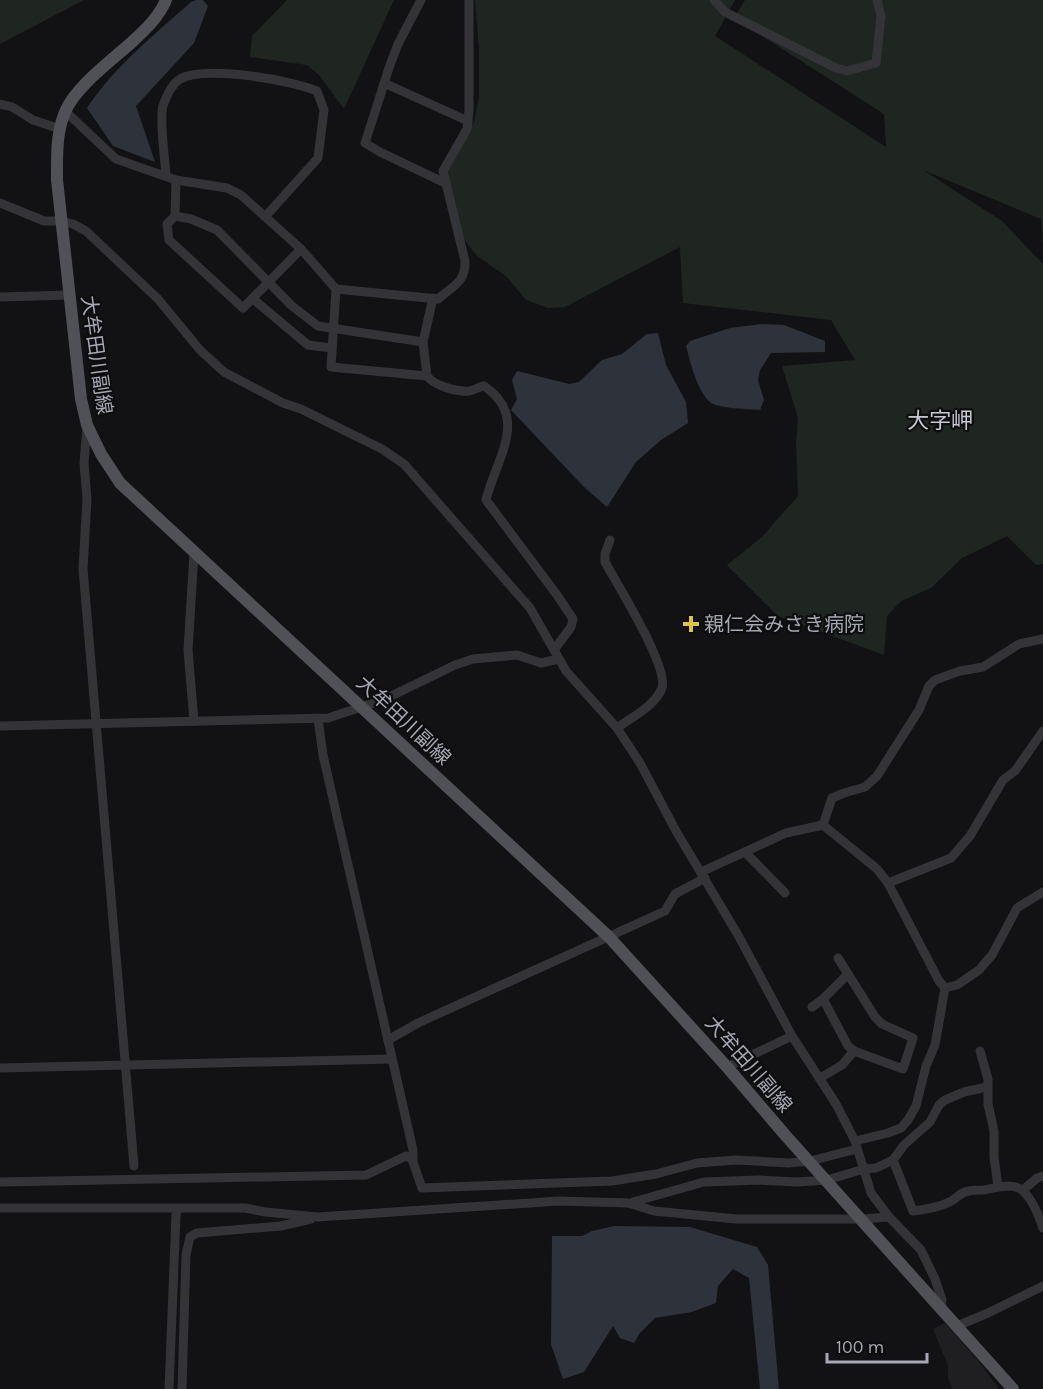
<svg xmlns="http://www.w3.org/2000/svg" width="1043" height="1389" font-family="Karla,'Noto Sans JP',sans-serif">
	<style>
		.built { fill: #1f1e20 }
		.green { fill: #1f2621 }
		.water { fill: #2d323b }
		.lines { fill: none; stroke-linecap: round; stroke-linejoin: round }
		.minor { stroke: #343438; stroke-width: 9 }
		.major { stroke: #505057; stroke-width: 12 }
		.poi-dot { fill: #ddc541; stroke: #0d0d0e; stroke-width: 2 }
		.labels { text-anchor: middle; stroke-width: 4.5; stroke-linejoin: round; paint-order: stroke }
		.street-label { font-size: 20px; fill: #a5a7b3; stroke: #0d0d0e }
		.poi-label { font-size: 20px; fill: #a5a7b3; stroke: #0d0d0e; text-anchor: start }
		.quarter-label { font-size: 22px; fill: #c6c6cf; stroke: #0d0d0e }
	</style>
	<rect width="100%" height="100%" fill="#121214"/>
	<polygon class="built" points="945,1323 980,1363 999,1389 952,1389 948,1377 948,1365 933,1329"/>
	<g class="green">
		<polygon points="0,0 84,0 0,44"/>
		<polygon points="287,0 394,0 344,109 320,76 307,65 250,57 252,36"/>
		<polygon points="475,0 735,0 715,36 886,147 884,114 734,18 745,0 1043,0 1043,243 1041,219 923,170 1002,221 1043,264 1043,564 1036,565 1007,536 962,558 931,588 901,601 887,616 884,655 778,616 727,565 762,537 798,496 796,443 798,418 782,366 855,360 831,320 683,303 680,247 565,307 548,308 526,300 507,277 476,255 463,238 446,191 449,152 474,122 479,97 479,50"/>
	</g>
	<g class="water">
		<path d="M196,0H203L208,6L194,43L136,106L155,162L113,146L87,108C115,66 154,35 191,2Z"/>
		<path d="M762,324L784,325L825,341V352L771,353L760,370L758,380L764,400L760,410C749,409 718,409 710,402C697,391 690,361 686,346L690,341L730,328Z"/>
		<polygon points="658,333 666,365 686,402 688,423 661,440 636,462 607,507 584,487 511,410 517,399 512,380 517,371 569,384 579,382 602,360 622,354 647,334"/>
		<polygon points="614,1226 690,1227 757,1247 768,1265 779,1389 760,1389 749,1278 733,1269 718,1286 716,1303 692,1312 655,1318 640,1333 634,1343 620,1338 613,1326 584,1372 563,1379 551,1344 552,1236 582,1236 592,1231"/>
	</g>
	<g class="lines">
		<g class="minor">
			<polyline points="421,0 398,44 390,65 365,143 380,152 445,183"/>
			<polyline points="714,0 725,12 836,68 847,71 876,63 881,16 877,0"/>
			<polyline points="384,83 468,121"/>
			<polyline points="0,104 12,107 33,120 60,129"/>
			<path d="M65,111L116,159L176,180L227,188L241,195L301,249L336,289L331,367L427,376C434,386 458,392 469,391C475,390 478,387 484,386C531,417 495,461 486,500L557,595L573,619L571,627L554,650"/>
			<path d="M166,175C165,159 159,120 163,106C166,97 172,84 180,79C205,65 291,80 317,91L324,110L318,158L265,217"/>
			<polyline points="176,180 175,216 167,224 169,240 243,308 301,249"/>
			<polyline points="0,203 44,221 61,221 73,224 86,231 158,299 200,350 224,372 283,403 301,409 382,449 404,464 530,608 566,671 617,728 640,763 676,831 738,935 792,1036 836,1104 855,1141 871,1193 889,1217 921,1250 935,1279 942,1300 941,1308"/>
			<polyline points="175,216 191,219 217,230 292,306 318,326 423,342"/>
			<path d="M336,289L438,299C453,286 466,282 465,261L443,171L467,129L469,111V0"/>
			<polyline points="0,297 68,295"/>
			<polyline points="253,299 308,345 332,348"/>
			<polyline points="427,376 423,342 433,298"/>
			<polyline points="87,427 84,463 87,499 83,569 134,1166"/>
			<path d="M610,540L605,554V562C617,584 669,667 662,688C655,706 632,717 617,728"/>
			<polyline points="318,719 323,755 413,1150 413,1162 422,1188 612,1181 656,1174 697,1163 736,1160 788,1163 810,1161 857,1149"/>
			<polyline points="194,721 188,650 194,553"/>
			<polyline points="0,726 328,718 383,700 455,665 473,659 517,655 541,663 559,659"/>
			<polyline points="823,825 832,798 844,793 865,787 877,776 919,710 929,686 935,680 960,671 983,667 1019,644 1043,639"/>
			<polyline points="745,852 785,893"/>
			<polyline points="701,872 786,833 823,825 877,869 888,883 939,981 945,988"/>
			<polyline points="888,883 951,858 970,836 1003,780 1015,771 1043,731"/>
			<polyline points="945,988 957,985 979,970 992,955 1017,908 1043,892"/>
			<polyline points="823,999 848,1046 854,1051"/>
			<polyline points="812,1007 823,999 848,974"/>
			<polyline points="388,1040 418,1023 665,911 675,894 705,878"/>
			<polyline points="980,1051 988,1079 988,1104 994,1131 994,1157 998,1186"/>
			<polyline points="727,1067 792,1036"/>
			<polyline points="0,1068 392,1059"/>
			<polyline points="820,1078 842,1065 854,1051 903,1069 913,1038 882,1024 875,1017 838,958"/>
			<polyline points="855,1141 888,1133 901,1128 908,1120 916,1106 926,1066 935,1045 945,988"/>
			<path d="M893,1160L913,1211C926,1209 942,1207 953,1200C959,1196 961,1192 969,1191C973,1190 978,1190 983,1190C995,1189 1012,1181 1023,1191C1032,1199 1039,1216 1043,1228"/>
			<polyline points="0,1182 366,1175 406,1156 411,1158 413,1162"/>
			<polyline points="1023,1190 1037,1178 1043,1176"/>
			<polyline points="633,1202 704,1182 759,1180 797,1182 827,1180 864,1169 876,1168 893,1160 904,1145 930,1122 939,1105 945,1100 964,1092 987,1087"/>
			<polyline points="0,1208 245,1208 265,1212 318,1217 559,1201 628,1203 654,1211 736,1219 862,1219 889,1217"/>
			<polyline points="957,1326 988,1313 1043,1286"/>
			<polyline points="169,1389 176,1215 178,1208"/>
			<polyline points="182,1389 186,1255 190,1237 197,1233 281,1226 311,1219"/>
		</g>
		<path class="major" d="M166,0C159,17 145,30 132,42C112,60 75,87 65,112C56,133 57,157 57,180L81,399L87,425L101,454L120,483L609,937L727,1067L786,1136L1013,1389"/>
	</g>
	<path class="poi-dot" d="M688 615h6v6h6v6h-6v6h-6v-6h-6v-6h6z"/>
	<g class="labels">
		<g class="street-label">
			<text transform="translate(97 355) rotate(82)" y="7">大牟田川副線</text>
			<text transform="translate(404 720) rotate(43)" y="7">大牟田川副線</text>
			<text transform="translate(749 1064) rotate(49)" y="7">大牟田川副線</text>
		</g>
		<g class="poi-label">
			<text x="704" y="631">親仁会みさき病院</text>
		</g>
		<g class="quarter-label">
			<text x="940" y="428">大字岬</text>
		</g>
	</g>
	<path d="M827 1353v9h100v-9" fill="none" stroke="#a5a7b3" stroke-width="3"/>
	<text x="836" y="1353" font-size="18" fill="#a5a7b3" stroke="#0d0d0e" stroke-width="4.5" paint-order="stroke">100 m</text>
</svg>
